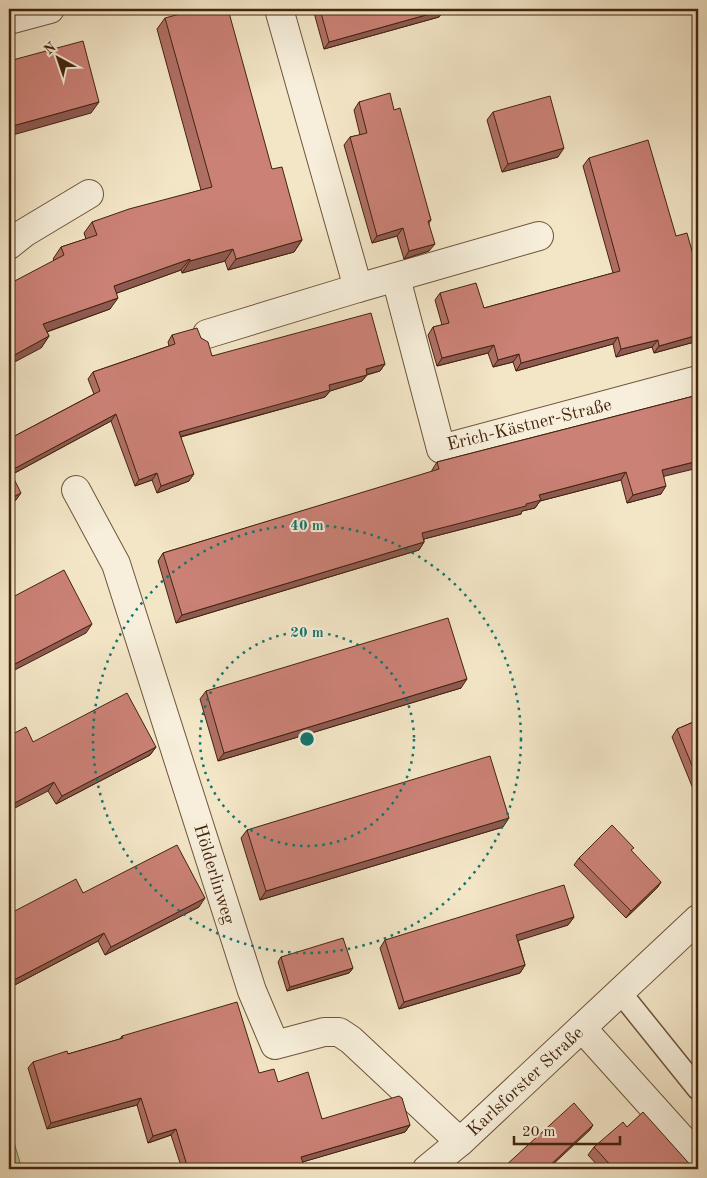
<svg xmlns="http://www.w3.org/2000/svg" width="707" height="1178" font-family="'Old Standard TT',serif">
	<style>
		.green { fill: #b6c699; stroke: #7c7552 }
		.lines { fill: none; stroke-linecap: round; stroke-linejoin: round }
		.service-casing { stroke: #6f543b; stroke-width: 24 }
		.minor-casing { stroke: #6f543b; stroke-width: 30 }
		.service { stroke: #f7efdb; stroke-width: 21 }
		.minor { stroke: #f7efdb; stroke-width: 28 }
		.wall { fill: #af6f65; stroke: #43240c }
		.shaded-wall { fill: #8e5a53; stroke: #43240c }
		.building { fill: #cb8176; stroke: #43240c }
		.ring { fill: none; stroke: #0f766e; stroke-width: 2.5; stroke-dasharray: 2.5 5 }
		.labels { text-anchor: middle; stroke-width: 4; stroke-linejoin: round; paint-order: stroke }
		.street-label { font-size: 18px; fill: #43240c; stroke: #f7efdb }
		.centre { fill: #0f766e; stroke: #f7efdb; stroke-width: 2.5 }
		.ring-label { font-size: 15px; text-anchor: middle; font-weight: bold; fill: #0f766e; stroke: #f7efdb; stroke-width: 4; stroke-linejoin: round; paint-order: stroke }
	</style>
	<rect width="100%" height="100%" fill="#f3e6c7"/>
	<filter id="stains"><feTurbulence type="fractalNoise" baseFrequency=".004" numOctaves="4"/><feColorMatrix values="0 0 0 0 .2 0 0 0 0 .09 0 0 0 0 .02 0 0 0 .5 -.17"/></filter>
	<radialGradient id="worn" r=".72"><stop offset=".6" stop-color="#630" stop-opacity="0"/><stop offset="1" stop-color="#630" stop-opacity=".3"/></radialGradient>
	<polygon class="green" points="9,1126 22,1169 9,1169"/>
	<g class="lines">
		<g class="service-casing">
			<polyline id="service" points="620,992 698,1089"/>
		</g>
		<g class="minor-casing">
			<g id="minor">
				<polyline points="279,9 358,288 539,236"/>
				<polyline points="9,20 50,9"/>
				<polyline points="9,245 24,233 89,194"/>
				<polyline points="396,278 441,449 698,380"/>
				<polyline points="207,334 358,288"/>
				<polyline points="76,490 116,564 252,991 275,1045 324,1032 339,1032 351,1040 460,1142"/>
				<polyline points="582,1028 698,1157"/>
				<polyline points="427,1169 460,1142 698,919"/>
			</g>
		</g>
		<use href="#service" class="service"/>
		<use href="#minor" class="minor"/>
	</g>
	<g class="wall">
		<polygon points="313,9 443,9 444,10 439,17 324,49"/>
		<polygon points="165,18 272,169 302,240 294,252 228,270 225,261 182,273 181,270 117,293 110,309 47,332 49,336 41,348 54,260 53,259 61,247 86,239 84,233 92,222 201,190 157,29"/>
		<polygon points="359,102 394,110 431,220 429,223 429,251 404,259 397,236 372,243 344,145 350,137 360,135 354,110"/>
		<polygon points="493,112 558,157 502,172 487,120"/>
		<polygon points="589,158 676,236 697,269 698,268 698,341 654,353 652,347 616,357 613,344 516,371 513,362 493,367 488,353 437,366 428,335 433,327 442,325 435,300 440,293 484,308 613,273 583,166"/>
		<polygon points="172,335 201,338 212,356 385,364 380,371 367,375 362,381 330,391 325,397 181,437 189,481 157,493 152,480 135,486 111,421 11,475 16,500 9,504 9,439 94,394 88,379 93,372 169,346 168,342"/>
		<polygon points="698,395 664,476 661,494 627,503 621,480 540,501 535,508 522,511 521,514 424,539 424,542 419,550 176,623 158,561 163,553 432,472 432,470 437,462"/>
		<polygon points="461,688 218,761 200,699 206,691"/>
		<polygon points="698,720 698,801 672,737 677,729"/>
		<polygon points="33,742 156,747 150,755 56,804 48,791"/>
		<polygon points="503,827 260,900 241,838 247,830"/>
		<polygon points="579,858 661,882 657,888 626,918 574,865"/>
		<polygon points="83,893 199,907 105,955 98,941 9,988 9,914"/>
		<polygon points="574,917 568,925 518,940 525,965 520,973 399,1009 380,948 385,940"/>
		<polygon points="281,957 353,968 349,973 287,991 278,962"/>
		<polygon points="122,1036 259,1073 278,1082 322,1119 410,1125 405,1132 302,1162 305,1169 182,1169 171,1135 148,1143 137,1105 47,1129 28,1068 33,1062 68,1054 120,1039"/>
		<polygon points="627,1127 694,1169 601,1169 588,1155 594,1147"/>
	</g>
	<g class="shaded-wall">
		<polygon points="444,10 439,17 324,49 329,42"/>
		<polygon points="99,102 91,113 9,136 9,127"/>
		<polygon points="564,148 558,157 502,172 508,164"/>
		<polygon points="403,228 397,236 372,243 377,236"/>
		<polygon points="302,240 294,252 228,270 236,259"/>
		<polygon points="435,244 429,251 404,259 409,251"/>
		<polygon points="233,249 225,261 182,273 190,261"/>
		<polygon points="190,259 181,270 106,297 114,286"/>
		<polygon points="118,298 110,309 35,336 43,324"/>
		<polygon points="698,335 698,341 654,353 659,346"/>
		<polygon points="49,336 41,348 9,365 9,358"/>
		<polygon points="618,337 613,344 516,371 521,363"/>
		<polygon points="658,340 652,347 616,357 621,349"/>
		<polygon points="494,345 488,353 437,366 442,358"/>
		<polygon points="519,354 513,362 493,367 498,360"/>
		<polygon points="385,364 380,371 361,376 366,369"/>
		<polygon points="367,375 362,381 330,391 325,397 175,438 179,432 329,385"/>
		<polygon points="116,414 111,421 9,476 10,471"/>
		<polygon points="698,461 698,468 657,478 662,470"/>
		<polygon points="626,472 621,480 540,501 535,508 522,511 521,514 416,541 422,533 526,504 539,495"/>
		<polygon points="157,473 152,480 135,486 139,480"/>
		<polygon points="194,474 189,481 157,493 161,486"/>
		<polygon points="666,486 661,494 627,503 633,495"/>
		<polygon points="21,493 16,500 9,504 9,499"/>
		<polygon points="424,542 419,550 176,623 182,615"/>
		<polygon points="92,624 86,633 9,673 9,667"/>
		<polygon points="467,679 461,688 218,761 224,753"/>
		<polygon points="156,747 150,755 56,804 62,796"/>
		<polygon points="54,782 48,791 9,811 9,806"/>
		<polygon points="509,818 503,827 260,900 266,891"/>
		<polygon points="661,882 657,888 626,918 631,911"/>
		<polygon points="205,898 199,907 105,955 111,947"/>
		<polygon points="574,917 568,925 511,943 516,935"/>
		<polygon points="104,933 98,941 9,988 9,984 10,982"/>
		<polygon points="525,965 520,973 399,1009 404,1002"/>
		<polygon points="353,968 349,973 287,991 290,987"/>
		<polygon points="141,1098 137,1105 47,1129 51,1123"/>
		<polygon points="410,1125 405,1132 296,1164 301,1157"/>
		<polygon points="593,1125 590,1130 548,1169 546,1169"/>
		<polygon points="176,1129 171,1135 148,1143 153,1136"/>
	</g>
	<g class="building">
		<polygon points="198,9 228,9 272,169 282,167 302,240 236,259 233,249 190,261 190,259 114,286 118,298 43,324 49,336 9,358 9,284 64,255 61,247 97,235 92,222 129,209 212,187 165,18"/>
		<polygon points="320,9 443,9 444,10 329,42"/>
		<polygon points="83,41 99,102 9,127 9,61"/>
		<polygon points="390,93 394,110 400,108 431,220 428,221 435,244 409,251 403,228 377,236 350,137 367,133 359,102"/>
		<polygon points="550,96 564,148 508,164 493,112"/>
		<polygon points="648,140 676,236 687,233 697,269 698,268 698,335 659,346 658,340 621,349 618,337 521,363 519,354 498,360 494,345 442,358 433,327 449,323 440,293 476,283 484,308 620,271 589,158"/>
		<polygon points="371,313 385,364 366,369 367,375 329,385 330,390 179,432 194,474 161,486 157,473 139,480 116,414 10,471 9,469 9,439 100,391 93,372 175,344 172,335 197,328 201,338 208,342 212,356"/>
		<polygon points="698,395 698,461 662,470 666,486 633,495 626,472 539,495 541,500 526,504 526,506 422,533 424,542 182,615 163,553 439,469 437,462"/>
		<polygon points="9,469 21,493 9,499"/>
		<polygon points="64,570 92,624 9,667 9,599"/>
		<polygon points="448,618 467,679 224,753 206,691"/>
		<polygon points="127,693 156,747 62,796 54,782 9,806 9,736 26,727 33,742"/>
		<polygon points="698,720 698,780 677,729"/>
		<polygon points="490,756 509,818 266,891 247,830"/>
		<polygon points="612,825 634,848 631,850 661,882 631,911 579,858"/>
		<polygon points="177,845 205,898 111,947 104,933 10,982 9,980 9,914 76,879 83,893"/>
		<polygon points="564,885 574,917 516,935 525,965 404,1002 385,940"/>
		<polygon points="343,938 353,968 290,987 281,957"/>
		<polygon points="237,1002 259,1073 274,1069 278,1082 308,1072 322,1119 399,1096 402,1098 410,1125 301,1157 305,1169 188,1169 176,1129 153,1136 141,1098 51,1123 33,1062 67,1051 68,1054 123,1038 122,1036"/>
		<polygon points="574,1103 593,1125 546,1169 506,1169 504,1167"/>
		<polygon points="643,1112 694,1169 614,1169 594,1147 623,1122 627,1127"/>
	</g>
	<g class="ring">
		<circle cx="307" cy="739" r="107"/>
		<circle cx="307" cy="739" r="214"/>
	</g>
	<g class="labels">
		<g class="street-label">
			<text transform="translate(529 424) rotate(-14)" y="6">Erich-Kästner-Straße</text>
			<text transform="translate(215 874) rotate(73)" y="6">Hölderlinweg</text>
			<text transform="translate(525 1081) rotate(-43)" y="6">Karlsforster Straße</text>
		</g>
	</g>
	<circle cx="307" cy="739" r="8" class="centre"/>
	<g class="ring-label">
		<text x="307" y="530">40 m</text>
		<text x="307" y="637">20 m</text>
	</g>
	<rect width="707" height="1178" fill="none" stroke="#f3e6c7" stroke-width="30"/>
	<rect x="10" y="10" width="687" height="1158" fill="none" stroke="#43240c" stroke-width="2.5"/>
	<rect x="15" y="15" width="677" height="1148" fill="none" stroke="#43240c"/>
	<g transform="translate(58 58) rotate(320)" stroke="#f7efdb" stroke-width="4" paint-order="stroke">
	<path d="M0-4L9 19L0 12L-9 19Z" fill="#43240c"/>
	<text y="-8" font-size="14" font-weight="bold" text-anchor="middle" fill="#43240c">N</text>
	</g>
	<path d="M514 1136v8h106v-8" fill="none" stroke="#43240c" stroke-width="2.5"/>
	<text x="522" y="1136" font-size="15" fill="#43240c" stroke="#f7efdb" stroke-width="4" paint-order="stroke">20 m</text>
	<rect width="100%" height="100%" filter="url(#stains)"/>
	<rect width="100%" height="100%" fill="url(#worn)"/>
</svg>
